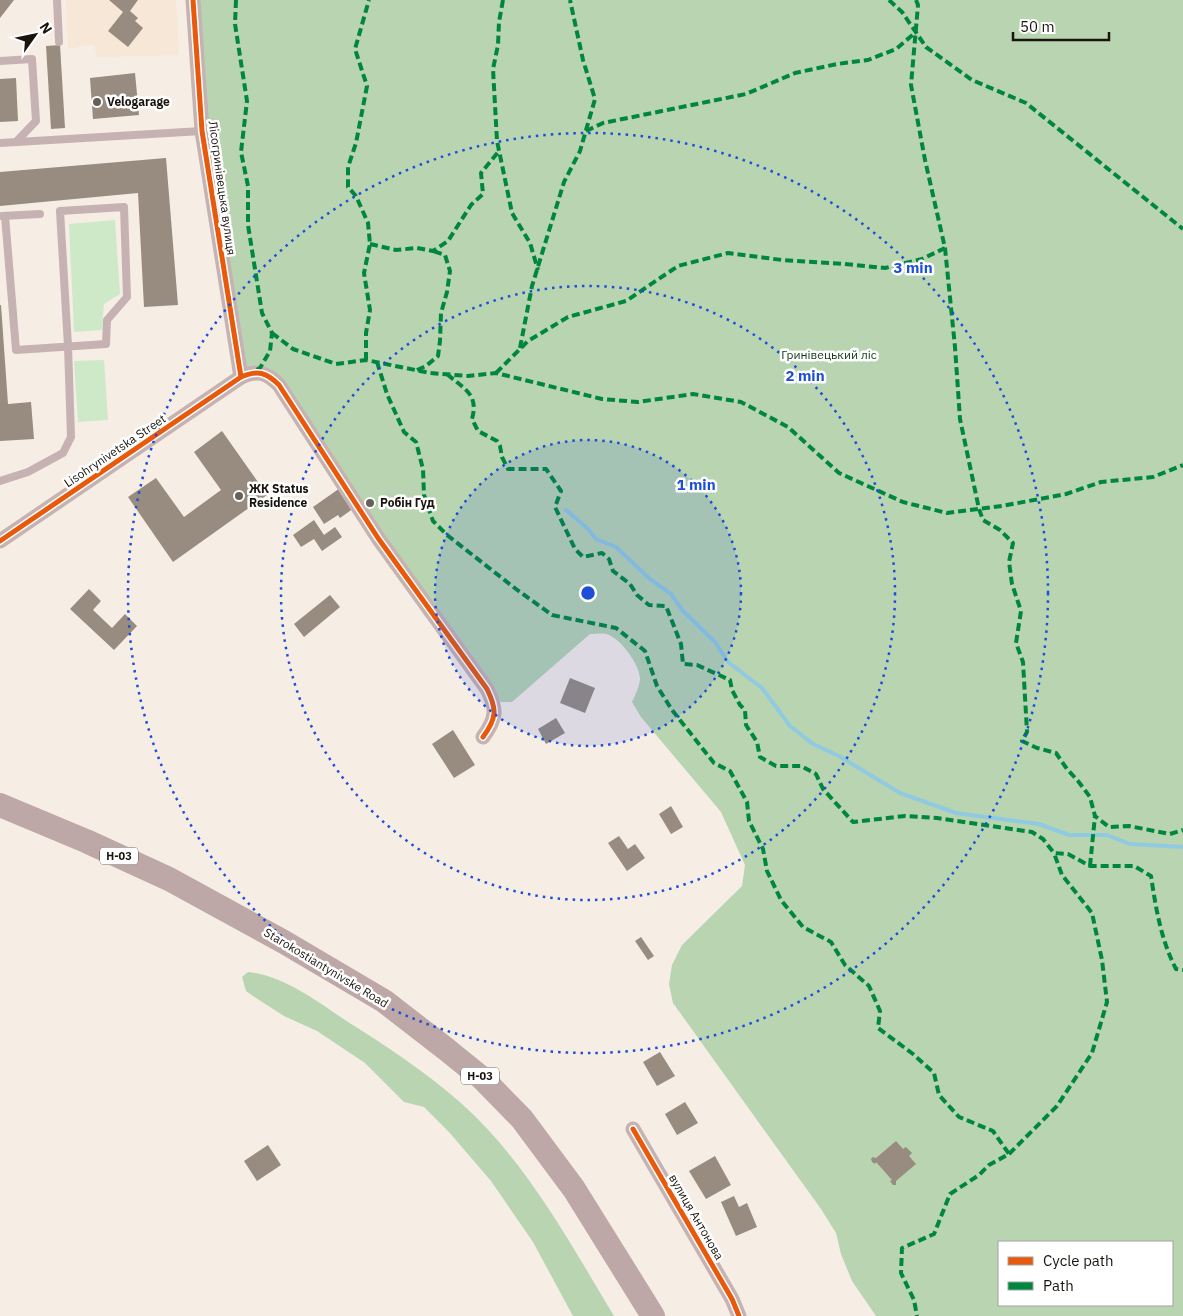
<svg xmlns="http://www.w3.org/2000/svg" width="1183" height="1316" font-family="'IBM Plex Sans',sans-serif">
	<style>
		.built { fill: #f7e7d6 }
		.green { fill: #cee9c7 }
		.forest { fill: #b8d4b1; fill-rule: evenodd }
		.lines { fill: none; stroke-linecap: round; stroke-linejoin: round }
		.stream { stroke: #90cae1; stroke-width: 4 }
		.building { fill: #978c7f }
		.service { stroke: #c6b2b2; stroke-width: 8 }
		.minor { stroke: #c6b2b2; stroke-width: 15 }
		.primary { stroke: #bea7a7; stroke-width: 24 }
		.quiet { stroke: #00873e; stroke-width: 4; stroke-dasharray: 8 4; stroke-linecap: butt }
		.cycleway-casing { stroke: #fff; stroke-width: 8 }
		.cycleway { stroke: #e8590c; stroke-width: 5 }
		.ring { fill: none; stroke: #1d4ed8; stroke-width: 2.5; stroke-dasharray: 2.5 5 }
		.poi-dot { fill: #666059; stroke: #fff; stroke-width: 2 }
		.labels { text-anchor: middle; stroke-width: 5; stroke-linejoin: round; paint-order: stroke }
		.shield { fill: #fff; stroke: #5e5a56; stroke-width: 1 }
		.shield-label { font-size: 11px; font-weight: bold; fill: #19140e }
		.poi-label { font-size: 12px; font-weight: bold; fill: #19140e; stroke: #fff; text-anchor: start }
		.street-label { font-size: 12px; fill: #19140e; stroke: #fff }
		.park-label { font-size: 12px; fill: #0d3814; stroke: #fff }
		.centre { fill: #1d4ed8; stroke: #fff; stroke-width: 2.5 }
		.ring-label { font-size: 15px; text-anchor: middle; font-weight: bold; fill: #1d4ed8; stroke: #fff; stroke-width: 5; stroke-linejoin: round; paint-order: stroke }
	</style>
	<rect width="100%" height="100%" fill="#f6ede4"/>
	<polygon class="built" points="66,0 176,0 179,55 97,57 94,44 68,49"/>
	<g class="green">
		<polygon points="115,220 120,294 104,304 102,330 74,332 69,224"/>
		<polygon points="104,360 108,420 78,422 74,361"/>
	</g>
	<g class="forest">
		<path d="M193,0H1183V1316H876L852,1281L841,1254L836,1233L821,1209L673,1003L669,984L672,965L682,945L742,886L745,865L721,812L641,717L632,702C635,696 639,687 640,680C641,666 620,637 606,634C602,633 595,634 590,634L512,702H501L487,689L270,376L241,377ZM999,1242H1172V1305H999Z"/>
		<path d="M248,972C284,976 315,1000 345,1020C386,1046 426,1072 462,1104C526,1161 570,1243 614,1316H573L533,1242L491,1181L449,1132L424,1107L404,1102L365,1063L317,1031L284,1016L256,998L246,991L242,977Z"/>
	</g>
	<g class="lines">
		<polyline class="stream" points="566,510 588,529 596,539 616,547 650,579 671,594 683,611 715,642 728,662 762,688 790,726 813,744 839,756 900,793 956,813 1039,824 1069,835 1107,835 1130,844 1183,847"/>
	</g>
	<g class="building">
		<polygon points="0,0 14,0 0,18"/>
		<polygon points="109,0 138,0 130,11 138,18 135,21 143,28 128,47 108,31 123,12"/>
		<polygon points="60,45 65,128 51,129 46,46"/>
		<polygon points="135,73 139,115 93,119 90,78"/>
		<polygon points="16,78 18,121 0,122 0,79"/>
		<polygon points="166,158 178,305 144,307 138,193 0,206 0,172"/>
		<polygon points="0,305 1,305 8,404 31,402 34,439 0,441"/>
		<polygon points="222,431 267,495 173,562 128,497 156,478 184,517 221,490 194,452"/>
		<polygon points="340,488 354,508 340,518 338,515 324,524 313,507"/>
		<polygon points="314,520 324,535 335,527 342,537 322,551 314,539 301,547 293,535"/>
		<polygon points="89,589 101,601 93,610 112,628 125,614 137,626 114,650 70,609"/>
		<polygon points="330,595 340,607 304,637 294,624"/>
		<polygon points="570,678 595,688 585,713 560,703"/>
		<polygon points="556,718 565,733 546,744 538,729"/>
		<polygon points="453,730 475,765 454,778 432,744"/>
		<polygon points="671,806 683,827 671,834 659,814"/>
		<polygon points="619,836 628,849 635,844 645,858 627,871 608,843"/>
		<polygon points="641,937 654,956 648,960 635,941"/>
		<polygon points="660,1052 675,1076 657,1086 643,1062"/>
		<polygon points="685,1102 698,1123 677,1135 665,1114"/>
		<polygon points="896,1141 903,1149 906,1147 912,1153 909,1156 916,1164 896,1181 896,1185 893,1185 890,1181 892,1180 876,1162 875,1164 872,1162 871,1159 873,1157 876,1158"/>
		<polygon points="268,1145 281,1165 257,1181 244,1161"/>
		<polygon points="715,1156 731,1185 706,1199 689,1171"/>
		<polygon points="734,1196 739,1207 747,1203 757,1227 736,1236 721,1202"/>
	</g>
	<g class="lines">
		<g class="service">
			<polyline points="57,0 59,42"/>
			<polyline points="0,61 32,59 36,121 16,142"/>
			<polyline points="0,143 202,131"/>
			<polyline points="2,216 40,214"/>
			<polyline points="0,481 28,472 63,453 71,437 68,346 60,211 124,207 127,297 107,320 106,344 16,350 5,216"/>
		</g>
		<g class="minor">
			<polyline points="193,0 202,131 241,377"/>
			<path d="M0,541L241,377C258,370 266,372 279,385L378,538L487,689C497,709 497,718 483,737"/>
			<polyline points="633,1129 732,1299 739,1316"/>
		</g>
		<polyline class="primary" points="0,805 86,841 169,879 284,942 384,1001 446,1049 483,1079 522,1119 574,1189 653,1316"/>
		<g class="quiet">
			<polyline points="236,0 235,24 247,101 241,152 248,186 248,225 262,313 272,333 270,351 260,368 253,372"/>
			<polyline points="503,0 499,22 498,45 493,69 497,141 512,213 530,243 538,270"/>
			<polyline points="889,0 902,12 926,47 972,80 1026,103 1183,229"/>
			<polyline points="916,0 918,5 911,85 925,160 945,248 955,347 960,419 979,509 983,520 1000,530 1013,543 1009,562 1012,584 1021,611 1016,643 1023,662 1027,732 1022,741 1037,748 1056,753 1067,769 1078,781 1090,797 1095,816 1109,827 1129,826 1170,834 1183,830"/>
			<polyline points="586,131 603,123 746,94 795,73 837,64 868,60 896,49 916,32"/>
			<polyline points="370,244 396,250 417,248 433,251 448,241 471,205 483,194 481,173 499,151"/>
			<polyline points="272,333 293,349 336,364 366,360 430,373 468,376 496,373 602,399 638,402 693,394 741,402 788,427 839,473 903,502 947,513 1002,506 1066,494 1101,482 1153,477 1183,465"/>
			<polyline points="520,348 532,286 564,182 580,151 595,99 583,60 570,0"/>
			<polyline points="366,360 366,333 370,310 364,273 370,244 368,223 356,196 348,187 348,167 356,143 367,86 355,49 369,0"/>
			<polyline points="377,362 387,394 404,432 416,442 423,469 424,495 433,521 447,535 516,589 552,615 616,628 645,651 657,686 672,710 714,763 730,771 747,802 749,821 763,849 767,871 781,900 803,927 831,942 845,965 869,986 880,1011 878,1028 913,1054 934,1073 939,1095 959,1117 993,1131 1009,1154 989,1165 979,1175 950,1194 934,1234 902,1248 901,1273 914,1300 917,1316"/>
			<polyline points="417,370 426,366 438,356 440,341 441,313 447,292 450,271 445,255 433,251"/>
			<polyline points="496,373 528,341 568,317 626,301 678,266 728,253 782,260 845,264 885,268 922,259 945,248"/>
			<path d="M447,374C464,389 479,394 472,419L478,431L497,441L500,446L502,457L508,469H546L561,491L555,507L575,549L583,557L602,553L609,559L613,571L630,584L637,595L649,605L666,606L681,644L683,664L697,665L730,680L732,690L740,705L745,710L746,725L757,742L760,757L776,766H801L816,774L823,789L853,822L905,816L937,818L1032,832L1043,839L1054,853L1068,854L1090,866H1134L1151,876C1156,909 1161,940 1176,969L1183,970"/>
			<polyline points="1090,866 1095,816"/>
			<polyline points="1009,1154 1057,1106 1092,1053 1107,1002 1102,960 1092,913 1062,875 1054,853"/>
		</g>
		<g class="cycleway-casing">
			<g id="cycleway">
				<polyline points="193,0 202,131 241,377"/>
				<path d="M0,541L241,377C258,370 266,372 279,385L378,538L487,689C497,709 497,718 483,737"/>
				<polyline points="633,1129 732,1299 739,1316"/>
			</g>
		</g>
		<use href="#cycleway" class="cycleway"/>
	</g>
	<circle cx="588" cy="593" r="153" fill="#1d4ed8" fill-opacity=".12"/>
	<g class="ring">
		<circle cx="588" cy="593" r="153"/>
		<circle cx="588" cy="593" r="307"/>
		<circle cx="588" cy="593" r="460"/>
	</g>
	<g class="poi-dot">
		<circle cx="97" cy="102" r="5"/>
		<circle cx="239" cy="496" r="5"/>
		<circle cx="370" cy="503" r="5"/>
	</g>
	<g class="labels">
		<g class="shield">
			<rect x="100" y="847.5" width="38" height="17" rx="4"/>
			<rect x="461" y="1067.5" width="38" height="17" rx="4"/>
		</g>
		<g class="shield-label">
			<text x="119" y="860">Н-03</text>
			<text x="480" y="1080">Н-03</text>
		</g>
		<g class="poi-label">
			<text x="107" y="106">Velogarage</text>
			<text x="249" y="493">ЖК Status<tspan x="249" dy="14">Residence</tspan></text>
			<text x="380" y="507">Робін Гуд</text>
		</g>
		<g class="street-label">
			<text transform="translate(222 188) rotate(82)" y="4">Лісогринівецька вулиця</text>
			<text transform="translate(115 451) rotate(-34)" y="4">Lisohrynivetska Street</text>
			<text transform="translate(326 968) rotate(31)" y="4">Starokostiantynivske Road</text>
			<text transform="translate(696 1217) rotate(60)" y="4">вулиця Антонова</text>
		</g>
		<g class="park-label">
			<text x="829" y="359">Гринівецький ліс</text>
		</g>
	</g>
	<circle cx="588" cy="593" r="8" class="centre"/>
	<g class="ring-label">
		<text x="913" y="273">3 min</text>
		<text x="805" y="381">2 min</text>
		<text x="696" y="490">1 min</text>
	</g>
	<rect x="998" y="1241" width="175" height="65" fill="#ffffff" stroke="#a3a19f"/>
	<rect x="1008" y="1257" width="25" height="8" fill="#e8590c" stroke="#a3a19f"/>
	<text x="1043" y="1266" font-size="15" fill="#19140e">Cycle path</text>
	<rect x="1008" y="1282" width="25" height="8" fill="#00873e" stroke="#a3a19f"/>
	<text x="1043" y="1291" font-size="15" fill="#19140e">Path</text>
	<g transform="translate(35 35) rotate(57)" stroke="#ffffff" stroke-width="4" paint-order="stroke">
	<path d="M0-4L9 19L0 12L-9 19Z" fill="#19140e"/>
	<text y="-8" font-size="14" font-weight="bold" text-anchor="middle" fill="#19140e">N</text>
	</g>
	<path d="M1013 32v8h96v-8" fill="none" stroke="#19140e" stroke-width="2.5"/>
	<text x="1020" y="32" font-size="15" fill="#19140e" stroke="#ffffff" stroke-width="4" paint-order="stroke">50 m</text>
</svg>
